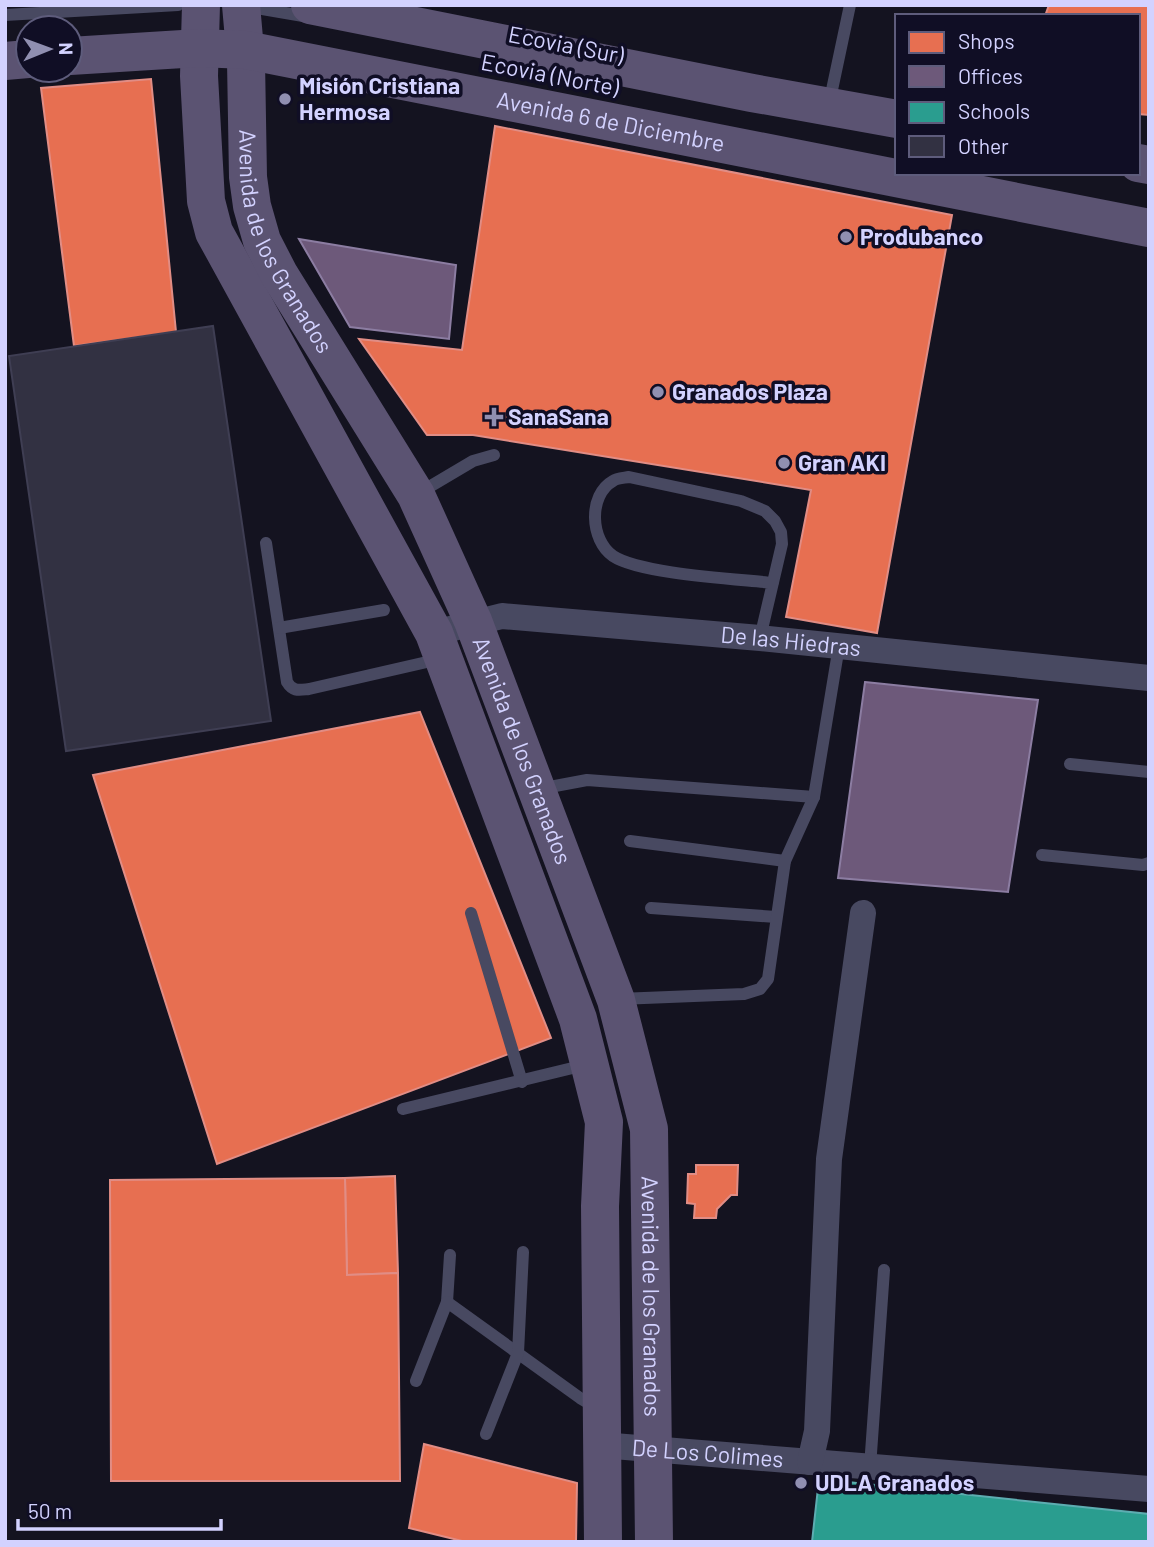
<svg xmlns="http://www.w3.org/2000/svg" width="1154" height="1547" font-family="Barlow,sans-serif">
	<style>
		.shops { fill: #e76f51; stroke: #e18d85; stroke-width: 2 }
		.offices { fill: #6d597a; stroke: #8c7da2; stroke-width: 2 }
		.schools { fill: #2a9d8f; stroke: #5dadb1; stroke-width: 2 }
		.building { fill: #323142; stroke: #3f3e53; stroke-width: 2 }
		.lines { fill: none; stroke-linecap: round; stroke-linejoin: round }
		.lane { stroke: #484961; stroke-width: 12 }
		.street { stroke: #484961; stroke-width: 26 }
		.primary { stroke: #5b5372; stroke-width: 38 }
		.poi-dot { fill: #908fb1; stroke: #100e25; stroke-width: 2.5 }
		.labels { text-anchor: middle; stroke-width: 7; stroke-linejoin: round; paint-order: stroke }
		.street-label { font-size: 23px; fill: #d3d2ff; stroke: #100e25 }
		.poi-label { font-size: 23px; font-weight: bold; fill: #d3d2ff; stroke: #100e25; text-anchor: start }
	</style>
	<rect width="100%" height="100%" fill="#141320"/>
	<g class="shops">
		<polygon points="1049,5 1149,5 1149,115 1138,114 1138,16 1045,16"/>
		<polygon points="151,79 176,332 74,346 41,88"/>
		<polygon points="495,126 952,215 877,633 786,617 811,490 473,435 427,435 359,339 462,350"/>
		<polygon points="420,712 551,1038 217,1164 93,775"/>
		<polygon points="696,1165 738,1165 737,1195 731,1195 717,1209 716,1218 694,1218 695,1204 687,1203 688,1174 696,1174"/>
		<polygon points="395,1176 398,1273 347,1275 345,1178"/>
		<polygon points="345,1178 347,1275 398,1273 400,1481 111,1481 110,1180"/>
		<polygon points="424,1444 577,1483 576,1542 466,1542 409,1528"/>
	</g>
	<g class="offices">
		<polygon points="299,239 456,265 449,339 350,327"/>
		<polygon points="865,682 1038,700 1008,892 838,878"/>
	</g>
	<polygon class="schools" points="819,1479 1149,1514 1149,1542 812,1542"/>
	<polygon class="building" points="213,326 271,721 66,751 9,356"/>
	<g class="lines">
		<g class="lane">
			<polyline points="244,6 309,17"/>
			<polyline points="5,15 178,5"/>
			<polyline points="829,104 850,5"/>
			<polyline points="419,493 473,461 494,455"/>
			<path d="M266,543L287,682C293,692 299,690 309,689L440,659"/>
			<polyline points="279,628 384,610"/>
			<path d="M760,638L782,544L781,532L775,521L765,511L741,501L629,477C624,478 617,478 613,481C588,495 590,540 613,556C640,574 737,579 773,583"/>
			<polyline points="1070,764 1149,772"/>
			<polyline points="539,789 587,780 814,797"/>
			<polyline points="630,841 785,861"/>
			<polyline points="1042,855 1143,865 1149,863"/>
			<polyline points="651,908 776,917"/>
			<polyline points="471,913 522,1082"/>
			<polyline points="619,999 744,994 760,989 768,979 785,861 814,797 839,646"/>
			<polyline points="403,1109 585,1065"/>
			<polyline points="447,1302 450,1255"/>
			<polyline points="416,1381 447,1302 580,1398 597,1408"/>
			<polyline points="486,1434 518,1353 523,1252"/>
			<polyline points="870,1467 884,1270"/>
		</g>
		<g class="street">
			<path id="s1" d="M434,633L502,616L760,638L1149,678"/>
			<path id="s2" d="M601,1445L1149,1489"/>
			<polyline points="810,1462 817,1431 829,1159 863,913"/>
		</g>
		<g class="primary">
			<polyline points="201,5 199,76 206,201 214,232 434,633 578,1019 604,1122 600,1206 603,1542"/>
			<path id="s3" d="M241,5L246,61L248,177L252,206L262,241L279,274L416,495L473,621L616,1000L649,1129L654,1542"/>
			<polyline points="310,5 752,93 897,119"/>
			<path id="s4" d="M70,56L199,48L246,50L1149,228"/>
			<polyline points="5,61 28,59"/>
			<polyline points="1138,163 1149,165"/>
		</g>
	</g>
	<g class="poi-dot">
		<circle cx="285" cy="99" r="7"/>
		<circle cx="846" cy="237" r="7"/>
		<circle cx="658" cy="392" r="7"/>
		<path d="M490.5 406.5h7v7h7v7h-7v7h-7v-7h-7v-7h7z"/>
		<circle cx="784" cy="463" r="7"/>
		<circle cx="801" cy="1483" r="7"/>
	</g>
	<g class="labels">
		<g class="street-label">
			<text transform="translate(566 45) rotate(11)" y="8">Ecovia (Sur)</text>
			<text transform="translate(550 75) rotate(11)" y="8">Ecovia (Norte)</text>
			<text dy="8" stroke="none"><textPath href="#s4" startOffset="548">Avenida 6 de Diciembre</textPath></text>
			<text dy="8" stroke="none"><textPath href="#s3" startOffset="245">Avenida de los Granados</textPath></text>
			<text dy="8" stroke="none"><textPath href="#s1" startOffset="360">De las Hiedras</textPath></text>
			<text dy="8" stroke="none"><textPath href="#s3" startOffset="812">Avenida de los Granados</textPath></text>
			<text dy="8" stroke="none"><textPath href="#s3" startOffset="1379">Avenida de los Granados</textPath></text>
			<text dy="8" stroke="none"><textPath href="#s2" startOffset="107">De Los Colimes</textPath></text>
		</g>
		<g class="poi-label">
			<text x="299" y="94">Misión Cristiana<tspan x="299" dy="26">Hermosa</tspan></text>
			<text x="860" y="245">Produbanco</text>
			<text x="672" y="400">Granados Plaza</text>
			<text x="508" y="425">SanaSana</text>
			<text x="798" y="471">Gran AKI</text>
			<text x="815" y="1491">UDLA Granados</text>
		</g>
	</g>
	<rect width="1154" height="1547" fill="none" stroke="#d3d2ff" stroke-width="14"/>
	<rect x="895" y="14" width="245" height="161" fill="#100e25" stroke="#5e5c7c" stroke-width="2"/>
	<rect x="909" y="32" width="35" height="21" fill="#e76f51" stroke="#5e5c7c" stroke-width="2"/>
	<text x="958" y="49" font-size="21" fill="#d3d2ff">Shops</text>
	<rect x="909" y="66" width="35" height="21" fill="#6d597a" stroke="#5e5c7c" stroke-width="2"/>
	<text x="958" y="84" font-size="21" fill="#d3d2ff">Offices</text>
	<rect x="909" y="102" width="35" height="21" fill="#2a9d8f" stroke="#5e5c7c" stroke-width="2"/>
	<text x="958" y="119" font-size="21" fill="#d3d2ff">Schools</text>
	<rect x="909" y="136" width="35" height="21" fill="#323142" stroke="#5e5c7c" stroke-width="2"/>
	<text x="958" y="154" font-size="21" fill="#d3d2ff">Other</text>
	<g transform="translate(49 49) rotate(89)"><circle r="33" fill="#100e25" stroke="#5e5c7c" stroke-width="2"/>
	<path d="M0-5L12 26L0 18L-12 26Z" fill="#908fb1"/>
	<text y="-10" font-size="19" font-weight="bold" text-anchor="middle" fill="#d3d2ff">N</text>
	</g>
	<path d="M18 1519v10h203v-10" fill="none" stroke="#d3d2ff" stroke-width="3.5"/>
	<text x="28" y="1519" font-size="21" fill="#d3d2ff" stroke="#100e25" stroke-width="5" paint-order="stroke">50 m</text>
</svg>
